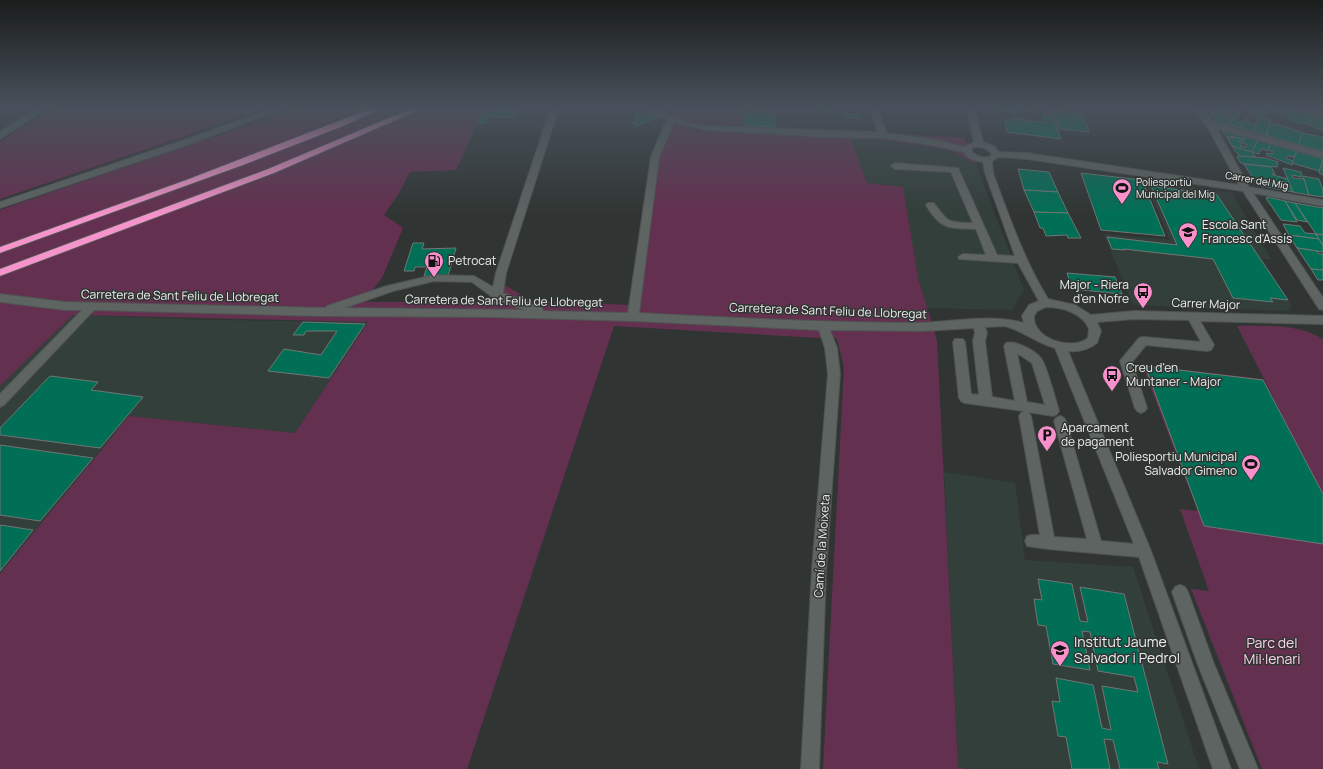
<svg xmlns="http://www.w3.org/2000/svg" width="1323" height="769" font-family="Manrope,sans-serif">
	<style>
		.built { fill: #333f3a }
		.green { fill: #64304f }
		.building { fill: #006f56; stroke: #717674 }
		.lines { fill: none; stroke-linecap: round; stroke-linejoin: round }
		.minor-casing { stroke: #4f5352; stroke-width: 2 }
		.highway-casing { stroke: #4f5352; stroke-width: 2 }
		.minor { fill: #5e6462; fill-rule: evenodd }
		.highway { fill: #f594cb; fill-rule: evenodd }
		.labels { text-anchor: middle; stroke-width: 3; stroke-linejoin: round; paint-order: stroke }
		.far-street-label { font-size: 10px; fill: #ebeeed; stroke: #303533 }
		.far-poi-label { font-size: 10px; fill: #ebeeed; stroke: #303533; text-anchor: start }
		.poi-label { font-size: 12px; fill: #ebeeed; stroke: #303533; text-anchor: start }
		.street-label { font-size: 12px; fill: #ebeeed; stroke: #303533 }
		.near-poi-label { font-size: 14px; fill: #ebeeed; stroke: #303533; text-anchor: start }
		.near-park-label { font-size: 14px; fill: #fed1e9; stroke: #303533 }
	</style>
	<rect width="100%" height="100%" fill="#303533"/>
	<g class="built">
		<polygon points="869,138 951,150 976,165 1024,290 1012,310 927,308 918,278 867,183 851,139"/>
		<polygon points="1144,180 1232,193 1271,259 1262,259 1292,306 1288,311 1133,305 1104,234 1170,240"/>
		<polygon points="73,315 207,320 368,322 295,433 129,416 0,574 0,386"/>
		<polygon points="944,472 1015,483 1025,560 1133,567 1199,769 967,769 958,767"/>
	</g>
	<g class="green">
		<polygon points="72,107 270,107 0,199 0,142 52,108"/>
		<polygon points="294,107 485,107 456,170 410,172 399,193 384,215 403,228 383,276 364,302 489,302 493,284 503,284 531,301 631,305 653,155 667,122 656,113 626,107 648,107 671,113 673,107 816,107 815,116 745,111 740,128 815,129 964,138 976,165 951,150 869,138 851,140 867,183 903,187 918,278 937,340 958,767 967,769 823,769 844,367 837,339 614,326 467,769 0,769 0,574 129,416 295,433 368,322 73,315 0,386 0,210 254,123"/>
		<path d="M1237,326C1266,326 1298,323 1323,339V769H1262L1191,589L1209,591L1180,509L1198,511L1142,365L1263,379L1284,418Z"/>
	</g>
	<g class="building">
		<polygon points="255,107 266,107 248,114 245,111"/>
		<polygon points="494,107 520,107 513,118 489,116 485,123 478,123 483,111 491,112"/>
		<polygon points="823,107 857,107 858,109 831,108 832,112 823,112"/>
		<polygon points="994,107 1033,107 1034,111 1016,110 1016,112 994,110"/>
		<polygon points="1206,107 1235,107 1238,110 1208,109"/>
		<polygon points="1253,107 1269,107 1262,117 1248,113"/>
		<polygon points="1269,107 1285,107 1282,113 1268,109"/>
		<polygon points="1285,107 1288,107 1314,115 1307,124 1299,123 1281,116"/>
		<polygon points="1208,109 1235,111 1236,111 1235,113 1226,112 1227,115 1233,116 1211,114"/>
		<polygon points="1050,110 1082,113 1089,132 1059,129 1055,116 1052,115"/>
		<polygon points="1235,112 1240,113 1236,121 1243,123 1241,128 1229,125"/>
		<polygon points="645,113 650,116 654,114 659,117 636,126 632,123 638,121 633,117"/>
		<polygon points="744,113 774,114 775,127 744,125"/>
		<polygon points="843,113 857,114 859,118 844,118 841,114"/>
		<polygon points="1211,114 1233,116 1232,119 1227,117 1226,119 1231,121 1229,125 1216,122"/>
		<polygon points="1042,115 1052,115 1061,139 1007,132 1005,120 1011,121 1011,118 1046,123"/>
		<polygon points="1314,115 1323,118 1323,131 1307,124"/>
		<polygon points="1259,116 1271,120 1266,135 1254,132"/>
		<polygon points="1245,119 1249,120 1250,123 1256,124 1254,132 1241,128"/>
		<polygon points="1270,124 1279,125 1301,132 1302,133 1299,145 1266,135"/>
		<polygon points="1222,131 1246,137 1244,139 1231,136 1233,138 1227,137"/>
		<polygon points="1302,133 1323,137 1323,151 1299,145"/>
		<polygon points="1227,137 1244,139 1243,141 1239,141 1242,144 1240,149 1232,146"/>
		<polygon points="1246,137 1258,140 1252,152 1240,149 1241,146 1246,147 1247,145 1242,143"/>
		<polygon points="1258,140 1270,144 1268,151 1261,149 1259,154 1252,152"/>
		<polygon points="1270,144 1297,151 1294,157 1288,156 1286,158 1293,161 1292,165 1266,155 1267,153 1273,154 1274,152 1268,150"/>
		<polygon points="1232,146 1252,152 1256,157 1239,156"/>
		<polygon points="1297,151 1323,159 1319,171 1292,163"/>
		<polygon points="1239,156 1266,158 1278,162 1277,167 1244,164 1241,163 1237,157"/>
		<polygon points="1323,159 1323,175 1319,173"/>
		<polygon points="1244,164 1271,167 1275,174 1272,174 1273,175 1288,179 1293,192 1262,186 1256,183"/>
		<polygon points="1283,168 1301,172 1302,177 1292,175 1293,178 1304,179 1309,195 1293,192"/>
		<polygon points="1018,169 1049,172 1058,192 1024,190"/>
		<polygon points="1081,173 1142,180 1165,236 1101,230"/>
		<polygon points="1303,176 1319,179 1323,190 1323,197 1309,195"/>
		<polygon points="1151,186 1217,195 1288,300 1270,298 1273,302 1233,298 1213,259 1124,249 1125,250 1112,249 1107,237 1177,245"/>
		<polygon points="1024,190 1058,192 1068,213 1034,212"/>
		<polygon points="1268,197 1285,201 1297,222 1281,220 1266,198"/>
		<polygon points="1285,201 1295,203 1307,222 1297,220"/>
		<polygon points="1295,203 1323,208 1323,235 1316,234"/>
		<polygon points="1034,212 1068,213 1081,238 1068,238 1067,235 1046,236 1043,228 1040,228"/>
		<polygon points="1283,224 1300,226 1305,233 1316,234 1319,239 1289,235"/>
		<polygon points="1316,234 1323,235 1323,246 1319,239"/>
		<polygon points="1289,235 1319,239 1323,246 1323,252 1297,248"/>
		<polygon points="413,243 424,243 422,249 456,248 448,276 424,276 427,267 415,267 414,271 404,271"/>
		<polygon points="1297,248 1317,251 1319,254 1323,254 1323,270 1311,269"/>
		<polygon points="1311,269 1323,270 1323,280 1318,280"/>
		<polygon points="1067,273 1115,277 1122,294 1072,289"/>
		<polygon points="303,322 365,324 329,378 268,371 284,349 321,355 337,331 306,331 304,335 293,335"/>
		<polygon points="1145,366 1263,380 1323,494 1323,544 1204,526"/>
		<polygon points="50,376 98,382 91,390 143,397 100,448 0,435 0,428"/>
		<polygon points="0,445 93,458 40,521 0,515"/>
		<polygon points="0,525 33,530 0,571"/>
		<polygon points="1038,579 1072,584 1080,621 1088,622 1080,587 1124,594 1168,764 1157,762 1159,769 1120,769 1113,740 1104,739 1110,769 1072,769 1066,737 1058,736 1052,701 1060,702 1056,678 1093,685 1102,728 1111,730 1102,686 1138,692 1134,677 1098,671 1090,632 1082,631 1090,670 1053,664 1046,626 1038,625 1034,599 1042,600"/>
	</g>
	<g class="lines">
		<g class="minor-casing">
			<g id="minor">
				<polygon points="39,107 48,107 0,139 0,132"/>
				<polygon points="276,107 287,107 193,143 0,208 0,202 187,139"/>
				<path d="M551,107H559L506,273L503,293L542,308L543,311L628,313L651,157L667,119L655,113L640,109L639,107C659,107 663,112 680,120C688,123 697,124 705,126L878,132L869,107H877L886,133L931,139L964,147L974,142L966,107H974L983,142L994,146L999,152L1027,153L1239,185L1207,126L1193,107H1201L1214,123L1323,152V158L1217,129L1249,187L1323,200V206L1253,193L1323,298V310L1319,309L1243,191L1027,159L999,157L992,161L993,173C1009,216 1024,260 1048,299L1075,305L1091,315L1134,311L1323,316V324L1200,321L1214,345L1211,350L1207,351L1146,345L1132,362L1147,408L1145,411L1141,413L1137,411L1135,408L1120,361L1139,338L1143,337L1201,342L1189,320L1134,319L1097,322L1101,331L1097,343C1088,350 1079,352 1068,351L1151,551L1231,769H1213L1139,557L1048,549L1027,546L1025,541L1027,536L1032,535H1040L1019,416L1021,413L1024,411L965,403L961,401L959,398L953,342L955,339H963L965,342L971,394L979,395L973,341L975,333L974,328L922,331L830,330L837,348L840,374L826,570L819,769H801L812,570L828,374L825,348L819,330L633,321L494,317L320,316L94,310L4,405L0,407V394L82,310H65L0,302V294L65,302L326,308L327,306L387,286L434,275L474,276L493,287L496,273ZM674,122L705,130L826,137L883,138L931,145L964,152C967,159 976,161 983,162L985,173L1015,256L997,255L958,168L895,163L891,166L895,169L951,172L973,223C949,223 948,223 934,203H928L926,205C941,230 948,228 976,229L986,255L963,254L958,257L959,259L1018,263L1039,301L1029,305L1022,316L1024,323C989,313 949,323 913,323C821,322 730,318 639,313L659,157ZM974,147C981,146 986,148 991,153V156C984,159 978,157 972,152V148ZM434,281L472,282L491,296V301L492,304H500L501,301L525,310L344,308L393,291ZM1046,307C1062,307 1083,313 1089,329L1088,338C1074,349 1044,342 1036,326C1034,323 1034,319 1034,316L1037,311ZM1005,326C1023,331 1037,343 1055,348L1134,544L1101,541L1066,421L1064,418L1060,416L1056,418L1054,421L1087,539L1054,537L1031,416L1028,412L1053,416L1057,414L1059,411C1055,398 1048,370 1042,360C1037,351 1015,340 1006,343L1004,346L1015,401L992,397L985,341L987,333L985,327ZM1017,353L1032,363L1045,405L1027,402Z"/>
				<polygon points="1294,107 1307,107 1323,111 1323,116 1295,109"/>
				<polygon points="1180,585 1185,587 1188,592 1214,664 1258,769 1240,769 1198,665 1172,592 1175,587"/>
			</g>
		</g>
		<g class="highway-casing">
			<g id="highway">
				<polygon points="375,107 386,107 338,128 243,165 0,253 0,247 189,179"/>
				<polygon points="415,107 426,107 274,173 0,276 0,269 268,169"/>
			</g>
		</g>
		<use href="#minor" class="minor"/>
		<use href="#highway" class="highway"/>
	</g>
	<linearGradient id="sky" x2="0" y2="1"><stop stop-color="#1a1d1c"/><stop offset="0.5" stop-color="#48515b"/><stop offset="1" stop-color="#48515b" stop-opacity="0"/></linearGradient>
	<rect width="1323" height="215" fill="url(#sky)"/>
	<defs>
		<g id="stadium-pin" transform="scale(1)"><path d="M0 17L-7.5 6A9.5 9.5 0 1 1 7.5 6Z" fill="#f890cc" stroke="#303533"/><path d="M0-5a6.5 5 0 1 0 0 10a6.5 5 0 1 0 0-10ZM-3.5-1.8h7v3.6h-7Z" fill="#111"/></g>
		<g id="school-pin" transform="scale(1)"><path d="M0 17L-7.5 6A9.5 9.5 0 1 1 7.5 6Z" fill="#f890cc" stroke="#303533"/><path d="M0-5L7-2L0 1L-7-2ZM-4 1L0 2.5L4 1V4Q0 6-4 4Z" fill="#111"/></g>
		<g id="fuel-pin" transform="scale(1)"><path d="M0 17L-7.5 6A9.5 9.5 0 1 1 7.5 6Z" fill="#f890cc" stroke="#303533"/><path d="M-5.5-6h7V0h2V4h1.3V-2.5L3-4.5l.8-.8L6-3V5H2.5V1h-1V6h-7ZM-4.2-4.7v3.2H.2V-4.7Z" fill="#111"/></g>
		<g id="bus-pin" transform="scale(1)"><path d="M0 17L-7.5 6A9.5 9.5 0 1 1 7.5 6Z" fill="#f890cc" stroke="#303533"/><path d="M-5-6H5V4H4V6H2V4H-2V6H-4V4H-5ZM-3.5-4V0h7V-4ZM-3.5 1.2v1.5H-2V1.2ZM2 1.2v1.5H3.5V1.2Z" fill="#111"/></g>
		<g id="parking-pin" transform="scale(1)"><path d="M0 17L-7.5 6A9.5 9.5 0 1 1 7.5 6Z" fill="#f890cc" stroke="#303533"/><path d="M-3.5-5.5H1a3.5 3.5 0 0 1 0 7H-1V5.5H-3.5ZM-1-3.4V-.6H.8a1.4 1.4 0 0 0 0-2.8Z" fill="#111"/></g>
	</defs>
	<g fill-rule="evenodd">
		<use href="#stadium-pin" x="1122" y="188"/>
		<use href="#school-pin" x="1188" y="232"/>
		<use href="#fuel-pin" x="434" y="261"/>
		<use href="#bus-pin" x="1143" y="292"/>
		<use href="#bus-pin" x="1112" y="375"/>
		<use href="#parking-pin" x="1047" y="435"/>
		<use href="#stadium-pin" x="1251" y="464"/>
		<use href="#school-pin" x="1060" y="650"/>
	</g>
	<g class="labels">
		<g class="far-street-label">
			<text transform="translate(1257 180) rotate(10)" y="4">Carrer del Mig</text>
		</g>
		<g class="far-poi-label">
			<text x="1136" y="186">Poliesportiu<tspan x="1136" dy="12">Municipal del Mig</tspan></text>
		</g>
		<g class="poi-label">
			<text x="1202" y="229">Escola Sant<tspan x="1202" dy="14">Francesc d'Assís</tspan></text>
			<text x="448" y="265">Petrocat</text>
			<text x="1129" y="289" text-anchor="end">Major - Riera<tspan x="1129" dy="14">d'en Nofre</tspan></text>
			<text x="1126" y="372">Creu d'en<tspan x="1126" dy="14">Muntaner - Major</tspan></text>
			<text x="1061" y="432">Aparcament<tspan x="1061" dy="14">de pagament</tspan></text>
			<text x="1237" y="461" text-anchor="end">Poliesportiu Municipal<tspan x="1237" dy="14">Salvador Gimeno</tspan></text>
		</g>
		<g class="street-label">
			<text transform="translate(180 296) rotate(1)" y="4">Carretera de Sant Feliu de Llobregat</text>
			<text transform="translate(504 301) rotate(1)" y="4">Carretera de Sant Feliu de Llobregat</text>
			<text transform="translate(1206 304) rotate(2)" y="4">Carrer Major</text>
			<text transform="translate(828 311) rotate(2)" y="4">Carretera de Sant Feliu de Llobregat</text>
			<text transform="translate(822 546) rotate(-86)" y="4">Camí de la Moixeta</text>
		</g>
		<g class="near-poi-label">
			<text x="1074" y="647">Institut Jaume<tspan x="1074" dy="16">Salvador i Pedrol</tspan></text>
		</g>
		<g class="near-park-label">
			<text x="1272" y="648">Parc del<tspan x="1272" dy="16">Mil·lenari</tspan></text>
		</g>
	</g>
</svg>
